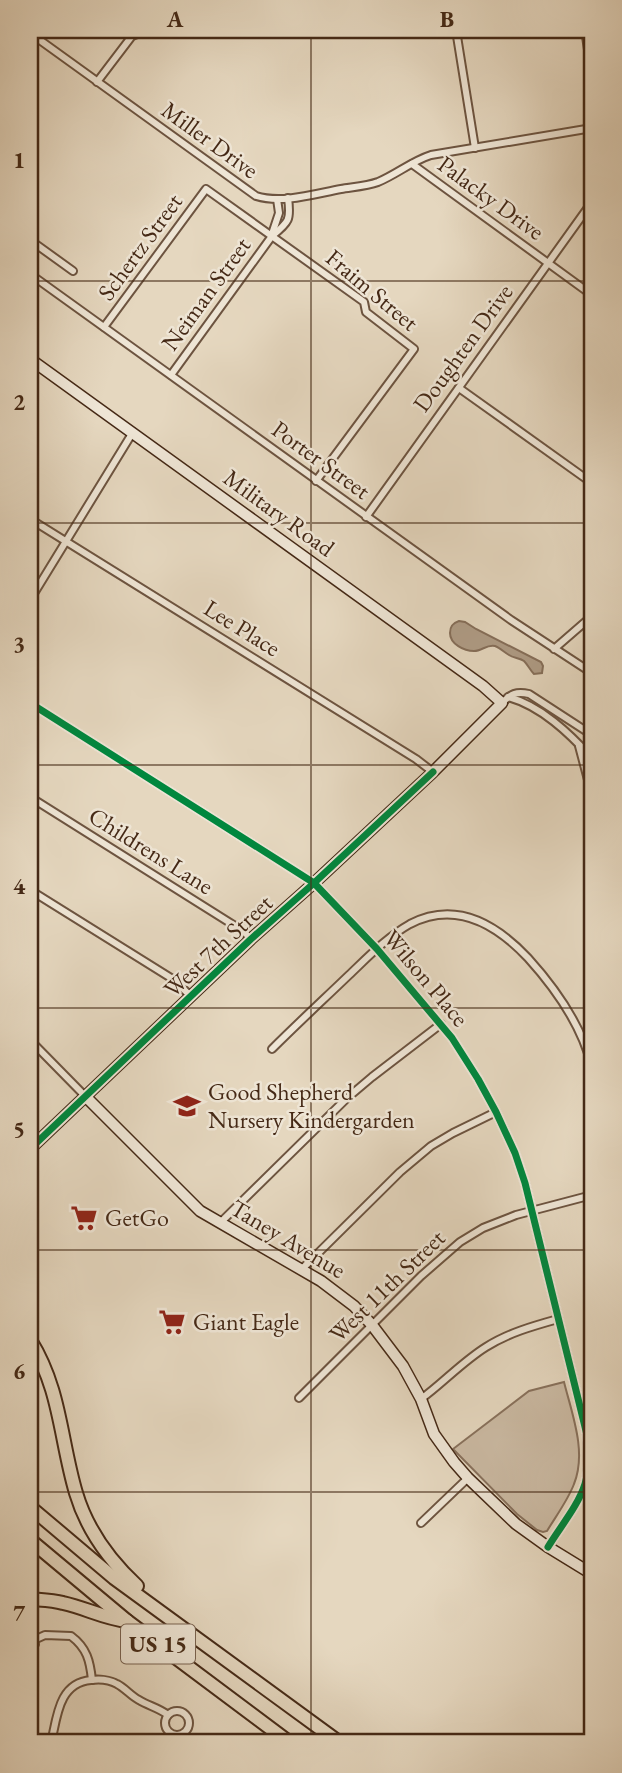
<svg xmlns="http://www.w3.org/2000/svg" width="622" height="1773" font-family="'EB Garamond',serif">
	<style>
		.green { fill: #cab9a2; stroke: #88715c; stroke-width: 2 }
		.water { fill: #af9c86; stroke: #856e59; stroke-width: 2 }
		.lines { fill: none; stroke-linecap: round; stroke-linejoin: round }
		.street-casing { stroke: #6d5440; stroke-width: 10 }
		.secondary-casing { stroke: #452916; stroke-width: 13 }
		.highway-casing { stroke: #452916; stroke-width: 16 }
		.street { stroke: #eee5d5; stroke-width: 6 }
		.secondary { stroke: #eee5d5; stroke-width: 10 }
		.highway { stroke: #e5d7bf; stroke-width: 12 }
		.cycleway-casing { stroke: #eee5d5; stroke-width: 11 }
		.cycleway { stroke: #00873e; stroke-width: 7 }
		.grid { fill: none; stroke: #452916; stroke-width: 2; stroke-opacity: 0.55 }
		.labels { text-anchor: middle; stroke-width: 5; stroke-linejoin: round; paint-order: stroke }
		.shield { fill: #eee5d5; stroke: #78614f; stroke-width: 2 }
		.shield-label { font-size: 23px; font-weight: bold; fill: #452916 }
		.street-label { font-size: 24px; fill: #452916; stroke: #eee5d5 }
		.poi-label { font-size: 24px; fill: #452916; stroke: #eee5d5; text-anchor: start }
		.neatline { fill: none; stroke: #452916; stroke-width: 2.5 }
		.grid-label { font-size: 23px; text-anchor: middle; font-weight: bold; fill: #452916 }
	</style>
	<rect width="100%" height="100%" fill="#e5d7bf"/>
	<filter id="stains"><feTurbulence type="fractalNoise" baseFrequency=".00286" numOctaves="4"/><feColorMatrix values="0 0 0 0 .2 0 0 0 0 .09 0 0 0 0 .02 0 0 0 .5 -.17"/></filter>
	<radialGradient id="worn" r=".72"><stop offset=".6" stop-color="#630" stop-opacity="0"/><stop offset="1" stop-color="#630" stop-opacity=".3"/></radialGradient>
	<path class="green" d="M564,1382C572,1414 587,1452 574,1484C568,1500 556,1516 547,1531L543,1532L537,1530L517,1514L453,1449L529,1391Z"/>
	<path class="water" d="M459,621L465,622L476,629L541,662L543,666L542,673L534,674C530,670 528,665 524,661C520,658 513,658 509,655C504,652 500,648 495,646C487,644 482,651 474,651C464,651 450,644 450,633C450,626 453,623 459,621Z"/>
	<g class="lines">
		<g class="street-casing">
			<g id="street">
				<polyline points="456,30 475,148"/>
				<polyline points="585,30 592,76"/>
				<path d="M30,33L256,196C282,204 314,194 341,189C353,187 367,186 378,182C397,174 412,161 431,155L592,128"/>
				<polyline points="97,82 132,36 137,34 165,30"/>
				<polyline points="412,164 592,295"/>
				<polyline points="272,234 279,213 277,199"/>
				<polyline points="30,240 73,271"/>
				<polyline points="30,274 511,620 592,673"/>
				<polyline points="104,327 206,189 364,302 366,312 414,349 316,481"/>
				<path d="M171,375L272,236C289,222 291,220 288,198"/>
				<polyline points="459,388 592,483"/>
				<polyline points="366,517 592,202"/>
				<polyline points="30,519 416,759 433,772"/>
				<polyline points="30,600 133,432"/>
				<polyline points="554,649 592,616"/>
				<path d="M508,697C541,706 569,733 592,758"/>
				<path d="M30,703L314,883L377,949L452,1038L478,1079L496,1112L515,1153L525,1183L587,1435C589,1451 590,1468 585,1484C578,1506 560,1527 548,1547"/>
				<path d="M502,703C511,694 516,691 529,694L586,731L592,737"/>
				<polyline points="579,746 592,795"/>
				<polyline points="30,797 243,931 251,939"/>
				<polyline points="30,890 171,978 191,996"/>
				<polyline points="30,1040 85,1096"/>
				<path d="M272,1049C297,1024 323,1000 349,975C368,957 387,937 410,924C456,900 497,925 528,958C556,989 582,1026 592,1067"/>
				<polyline points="220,1223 346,1099 372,1077 441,1024"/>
				<polyline points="302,1269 400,1172 431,1146 453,1133 496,1112"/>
				<polyline points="299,1398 421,1276 460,1242 483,1228 516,1215 592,1195"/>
				<path d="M421,1399C443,1383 462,1362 486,1347C508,1333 533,1326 558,1319"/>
				<polyline points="421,1523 468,1478"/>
				<polyline points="30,1634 33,1637 35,1644 30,1652"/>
				<path d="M34,1640L45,1635L71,1636C87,1648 90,1661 92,1680"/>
				<circle cx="177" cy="1723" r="12"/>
				<path d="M51,1743C57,1718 58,1683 91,1680C99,1679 110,1680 117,1684C125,1688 131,1696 139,1700C149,1706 159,1708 168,1715"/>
			</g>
		</g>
		<g class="secondary-casing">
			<g id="secondary">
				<polyline points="30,359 483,686 502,703 433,772 314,883 251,939 30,1149"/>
				<polyline points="85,1096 200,1211 321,1281 354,1306 372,1325 403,1366 421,1399 434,1434 454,1462 468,1478 516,1524 548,1547 592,1574"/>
			</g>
		</g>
		<g class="highway-casing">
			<g id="highway">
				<path d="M30,1340C61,1390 60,1439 76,1493C87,1530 109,1560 137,1586"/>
				<polyline points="30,1507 114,1578 340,1743"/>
				<polyline points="30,1540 127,1621 290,1743"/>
				<path d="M30,1599C41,1600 52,1600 63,1603C86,1608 103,1618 127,1621"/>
			</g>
		</g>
		<use href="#street" class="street"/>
		<use href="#secondary" class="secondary"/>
		<use href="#highway" class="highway"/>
		<g class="cycleway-casing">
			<g id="cycleway">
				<path d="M30,703L314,883L377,949L452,1038L478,1079L496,1112L515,1153L525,1183L587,1435C589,1451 590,1468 585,1484C578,1506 560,1527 548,1547"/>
				<polyline points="30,1149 251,939 314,883 433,772"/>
			</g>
		</g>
		<use href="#cycleway" class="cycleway"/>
	</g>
	<path class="grid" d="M311,30V1743M30,281H592M30,523H592M30,765H592M30,1008H592M30,1250H592M30,1492H592"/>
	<defs>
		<g id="school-bare" transform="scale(2.1)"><path d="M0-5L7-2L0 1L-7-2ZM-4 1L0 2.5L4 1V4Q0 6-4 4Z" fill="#8f2418" stroke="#eee5d5" stroke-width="2.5" paint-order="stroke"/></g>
		<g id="supermarket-bare" transform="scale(2.1)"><path d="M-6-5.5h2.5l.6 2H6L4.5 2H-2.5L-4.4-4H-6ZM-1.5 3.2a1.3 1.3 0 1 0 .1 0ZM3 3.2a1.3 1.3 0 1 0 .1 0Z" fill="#8f2418" stroke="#eee5d5" stroke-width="2.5" paint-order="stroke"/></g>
	</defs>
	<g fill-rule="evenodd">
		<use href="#school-bare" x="187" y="1106"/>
		<use href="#supermarket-bare" x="84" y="1218"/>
		<use href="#supermarket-bare" x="172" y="1322"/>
	</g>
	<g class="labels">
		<rect class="shield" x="121" y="1624.5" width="74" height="39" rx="5"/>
		<g class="shield-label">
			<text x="158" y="1652">US 15</text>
		</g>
		<g class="street-label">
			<text transform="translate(210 140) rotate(36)" y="8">Miller Drive</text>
			<text transform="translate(491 198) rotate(36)" y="8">Palacky Drive</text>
			<text transform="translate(140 247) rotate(-54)" y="8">Schertz Street</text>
			<text transform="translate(372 290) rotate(40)" y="8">Fraim Street</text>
			<text transform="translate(206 294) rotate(-54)" y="8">Neiman Street</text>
			<text transform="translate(463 348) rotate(-54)" y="8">Doughten Drive</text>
			<text transform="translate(321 460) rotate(36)" y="8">Porter Street</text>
			<text transform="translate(279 513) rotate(36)" y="8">Military Road</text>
			<text transform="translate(242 628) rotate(32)" y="8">Lee Place</text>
			<text transform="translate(151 851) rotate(32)" y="8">Childrens Lane</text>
			<text transform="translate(218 946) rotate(-43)" y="8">West 7th Street</text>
			<text transform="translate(426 978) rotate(50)" y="8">Wilson Place</text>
			<text transform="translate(288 1239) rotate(31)" y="8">Taney Avenue</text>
			<text transform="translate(387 1286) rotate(-44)" y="8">West 11th Street</text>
		</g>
		<g class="poi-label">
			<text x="208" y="1100">Good Shepherd<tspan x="208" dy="28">Nursery Kindergarden</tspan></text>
			<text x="105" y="1226">GetGo</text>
			<text x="193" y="1330">Giant Eagle</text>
		</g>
	</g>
	<rect width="622" height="1773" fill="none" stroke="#e5d7bf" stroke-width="77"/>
	<rect x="38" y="38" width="546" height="1696" class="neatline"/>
	<g class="grid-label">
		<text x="175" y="27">A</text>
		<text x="447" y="27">B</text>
		<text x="19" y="168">1</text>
		<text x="19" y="410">2</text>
		<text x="19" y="652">3</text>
		<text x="19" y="894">4</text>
		<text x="19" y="1137">5</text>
		<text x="19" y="1379">6</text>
		<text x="19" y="1621">7</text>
	</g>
	<rect width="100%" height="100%" filter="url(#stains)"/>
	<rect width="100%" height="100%" fill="url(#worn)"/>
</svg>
